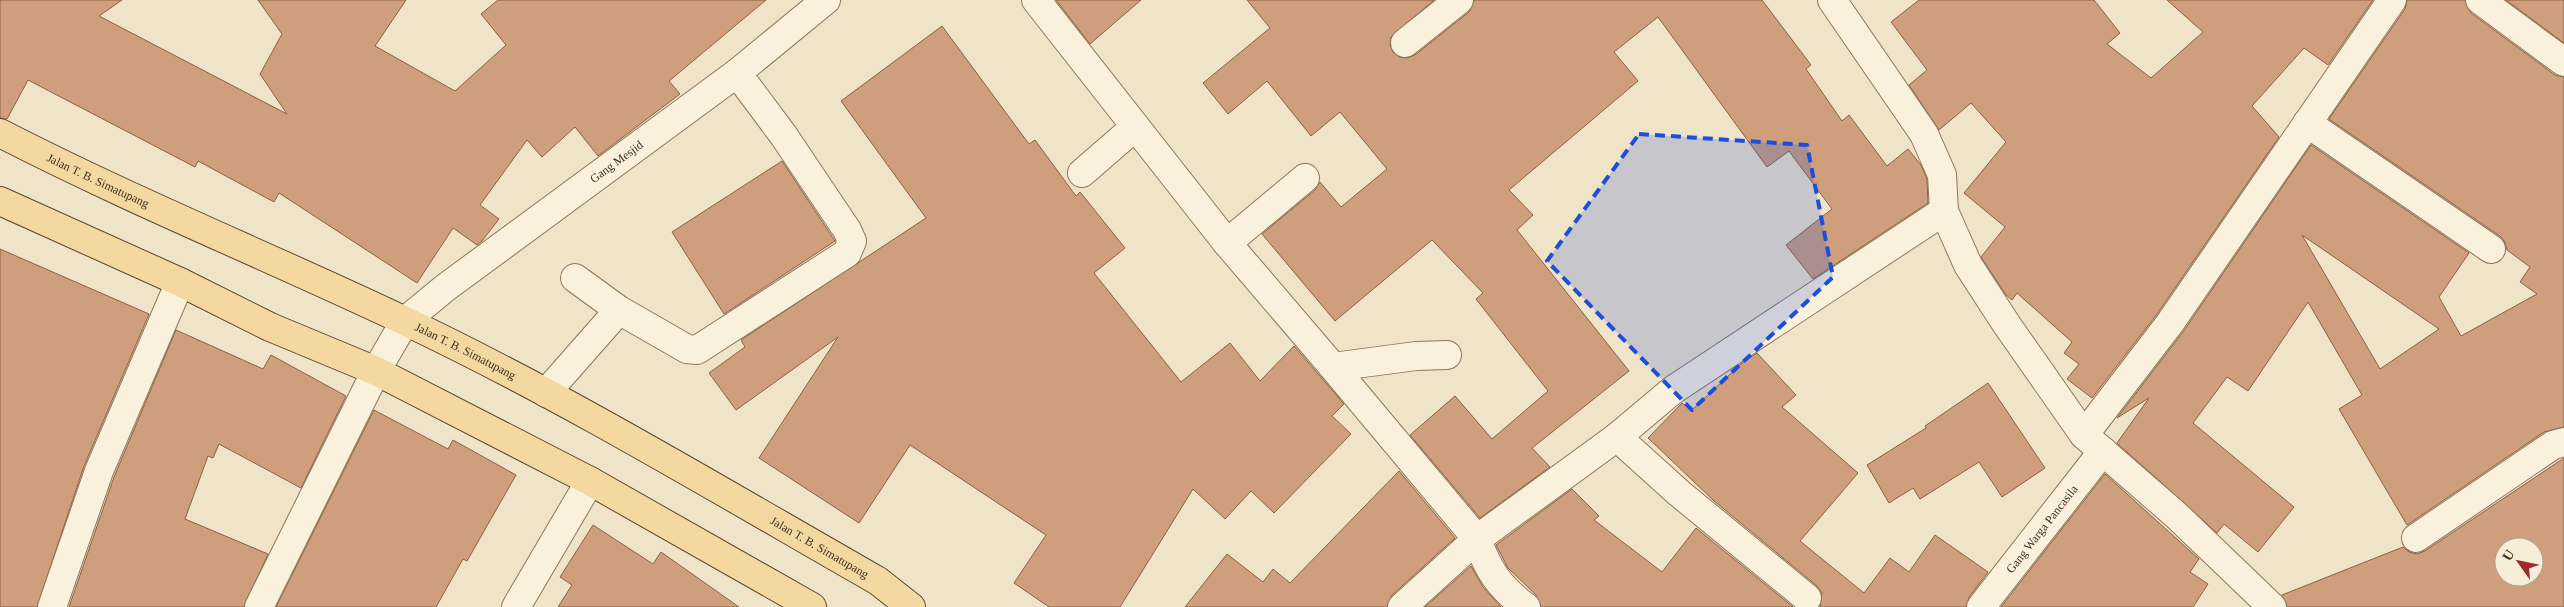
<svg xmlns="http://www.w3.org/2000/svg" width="2564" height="607" font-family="Georgia,serif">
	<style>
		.building { fill: #cf9f7d; stroke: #8d5f41; fill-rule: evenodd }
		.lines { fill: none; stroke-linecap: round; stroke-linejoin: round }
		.minor-casing { stroke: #8d765c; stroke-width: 30 }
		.major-casing { stroke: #5b4430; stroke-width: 30 }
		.minor { stroke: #faf1dc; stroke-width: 28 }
		.major { stroke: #f3d9a0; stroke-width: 28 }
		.marked { fill: #1d4ed8; fill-opacity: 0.2; stroke: #1d4ed8; stroke-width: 4; stroke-dasharray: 10 6; stroke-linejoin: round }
		.labels { text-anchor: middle; stroke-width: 4; stroke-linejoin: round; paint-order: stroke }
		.street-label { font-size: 12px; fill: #3d2e20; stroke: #f7eed8 }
	</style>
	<rect width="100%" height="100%" fill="#f0e4c8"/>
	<g class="building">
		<polygon points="0,0 122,0 99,16 287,114 260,74 282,34 258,0 406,0 375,46 455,91 506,45 481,14 498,0 766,0 669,81 680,94 598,156 575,127 542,157 527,140 480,205 499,219 482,241 477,245 453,228 417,283 279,193 274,202 198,161 195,167 28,80 7,119 0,118"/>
		<polygon points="1056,0 1141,0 1090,44"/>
		<polygon points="1247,0 1434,0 1391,37 1390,45 1393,52 1399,57 1407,58 1415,55 1469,12 1474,0 1762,0 1811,65 1806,69 1842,121 1849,115 1887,166 1908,149 1921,165 1927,179 1928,203 1813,279 1786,245 1832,209 1789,151 1767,167 1658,17 1614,52 1638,81 1509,190 1533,215 1517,230 1629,371 1532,448 1550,467 1480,518 1410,435 1455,396 1492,439 1548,391 1476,299 1483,293 1432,240 1335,321 1262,234 1315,190 1320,182 1341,207 1387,169 1340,112 1311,136 1267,81 1228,114 1203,83 1270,28"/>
		<polygon points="1919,0 2094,0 2120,33 2107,44 2151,78 2203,32 2167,0 2373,0 2328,65 2304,48 2252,106 2279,137 2157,314 2092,398 2067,379 2079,364 2064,353 2072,342 2017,293 2012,300 2006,295 1981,257 2005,227 1964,193 2006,142 1971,103 1939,130 1909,85 1927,70 1891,22"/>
		<path d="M2407,0H2465L2471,13L2555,75L2564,77V427L2544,432L2407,525L2339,409L2362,395L2308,302L2248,391L2227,377L2193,423L2294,507L2258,552L2224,524L2217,533L2117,443L2149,398L2117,418L2183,332L2311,145L2469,253L2439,297L2461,336L2537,294L2520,282L2530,267L2507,250L2505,242L2500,236L2329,119L2405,9ZM2302,235L2439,329L2380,369Z"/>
		<polygon points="2506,0 2564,0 2564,43"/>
		<polygon points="942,26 1029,144 1035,140 1076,196 1080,192 1125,248 1094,273 1181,382 1230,343 1260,381 1294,346 1344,404 1332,416 1351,434 1274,513 1251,491 1225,519 1193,489 1120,607 1049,607 1014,583 1046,535 910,445 859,523 759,458 838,337 736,410 709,373 745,347 741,340 926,218 841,101"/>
		<polygon points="782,161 835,241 724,314 672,232"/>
		<polygon points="0,249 149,314 84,466 37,607 0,607"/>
		<polygon points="176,330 263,369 271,355 346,396 301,488 219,444 213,458 208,456 185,519 268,554 244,607 69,607 114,477"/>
		<polygon points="1757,353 1796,395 1782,407 1858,473 1800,541 1864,593 1890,558 1909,572 1935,535 1988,572 1969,597 1966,607 1820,607 1822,593 1817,586 1713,500 1648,438 1682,403 1692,410 1741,364"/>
		<polygon points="1988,383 2045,468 2002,497 1979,462 1920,499 1913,488 1889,503 1867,465 1926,428 1925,426"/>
		<polygon points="374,410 448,449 453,440 516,475 467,561 463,559 436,607 276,607"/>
		<path d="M2564,458V607H2287L2282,595L2403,547L2409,552L2417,554L2425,551ZM2504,547H2534V577H2504Z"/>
		<polygon points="1399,471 1455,538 1392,595 1387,607 1185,607 1227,554 1263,582 1273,569 1290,583"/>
		<polygon points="2105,474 2199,559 2190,572 2208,584 2193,607 2001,607"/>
		<polygon points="1572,489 1599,516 1594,520 1662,572 1696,528 1793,607 1541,607 1536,595 1508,568 1496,545"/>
		<polygon points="593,525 653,564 661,552 739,607 558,607 572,585 560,577"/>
		<polygon points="1471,566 1483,587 1501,607 1425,607"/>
	</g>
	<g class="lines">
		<g class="minor-casing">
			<g id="minor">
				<polyline points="1036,0 1227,243 1333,367"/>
				<polyline points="1832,0 1924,134 1942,175 1944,211 1968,265 2007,325 2084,435 2176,515 2272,607"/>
				<polyline points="2480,0 2564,62"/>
				<polyline points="1405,43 1459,0"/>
				<polyline points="2307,123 2491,249"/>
				<polyline points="1082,173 1135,127"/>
				<polyline points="1227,243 1305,178"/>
				<polyline points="575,278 619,310 687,349 697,350 847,253 852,241 847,230 784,136 737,73"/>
				<path d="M1447,355L1416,356L1333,367L1477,539C1488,570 1499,587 1526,607"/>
				<polyline points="546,393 619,310"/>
				<polyline points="2084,435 2170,323 2392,0"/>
				<polyline points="1617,437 1679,493 1807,598"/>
				<polyline points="2416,538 2553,445 2564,442"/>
				<polyline points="52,607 99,471 180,282"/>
				<path id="s1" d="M259,607L376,371L405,321L445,288L737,73L826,0"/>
				<polyline points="516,607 590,481"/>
				<polyline points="1402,607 1477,539 1617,437 1673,390 1944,211"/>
				<path id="s2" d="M1981,607L2103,451"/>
			</g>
		</g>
		<g class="major-casing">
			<g id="major">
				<path id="s3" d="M0,133C132,201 270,257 405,321C567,398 722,492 878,581L911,607"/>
				<polyline points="0,201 180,282 270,327 376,371 590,481 812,607"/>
			</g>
		</g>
		<use href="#minor" class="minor"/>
		<use href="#major" class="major"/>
	</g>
	<path class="marked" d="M1639,134L1807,145L1833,277L1692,410L1547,261Z"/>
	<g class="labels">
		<g class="street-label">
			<text dy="4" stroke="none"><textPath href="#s1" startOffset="586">Gang Mesjid</textPath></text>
			<text dy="4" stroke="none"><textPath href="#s3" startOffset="109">Jalan T. B. Simatupang</textPath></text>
			<text dy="4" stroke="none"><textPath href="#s3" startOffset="514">Jalan T. B. Simatupang</textPath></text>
			<text dy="4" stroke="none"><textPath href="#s2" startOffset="99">Gang Warga Pancasila</textPath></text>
			<text dy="4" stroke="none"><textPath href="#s3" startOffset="919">Jalan T. B. Simatupang</textPath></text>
		</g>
	</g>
	<g transform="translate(2519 562) rotate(303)"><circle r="24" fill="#f7eed8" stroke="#ada18e"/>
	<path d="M0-4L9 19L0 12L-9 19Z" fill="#9e2a2b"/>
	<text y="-8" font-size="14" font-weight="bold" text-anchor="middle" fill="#3d2e20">U</text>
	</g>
</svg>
